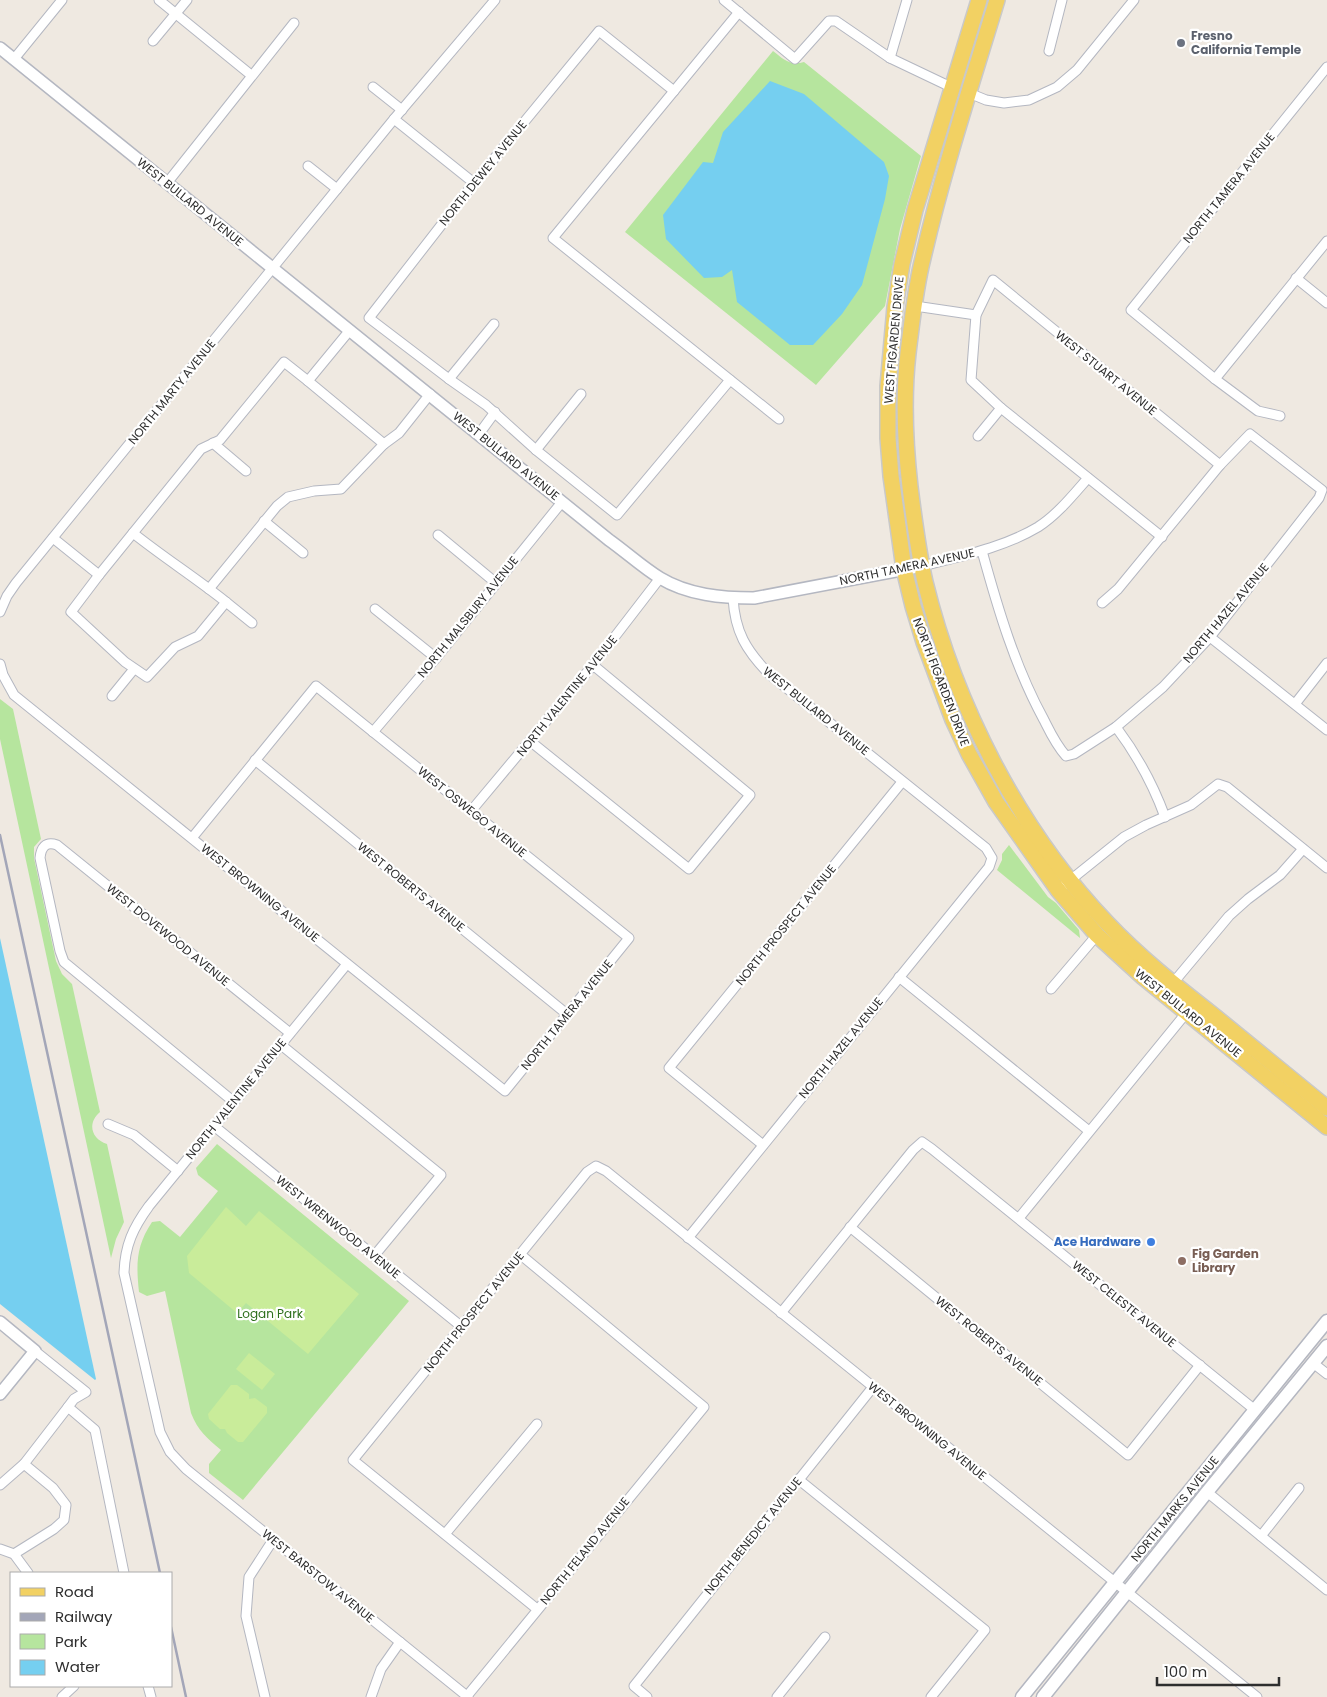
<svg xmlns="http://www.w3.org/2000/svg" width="1327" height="1697" font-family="Poppins,sans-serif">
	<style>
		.green { fill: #b6e59e }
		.pitch { fill: #c9ec9a }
		.water { fill: #75cff0 }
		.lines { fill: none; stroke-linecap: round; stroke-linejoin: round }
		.minor-casing { stroke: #b4b7c1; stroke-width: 11 }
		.tertiary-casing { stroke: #b4b7c1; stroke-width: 14 }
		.secondary-casing { stroke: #b4b7c1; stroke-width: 15 }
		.primary-casing { stroke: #c9c9c9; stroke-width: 18 }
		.minor { stroke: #fff; stroke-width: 9 }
		.tertiary { stroke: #fff; stroke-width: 11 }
		.secondary { stroke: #fff; stroke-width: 12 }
		.primary { stroke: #f2d163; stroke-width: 15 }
		.rail { stroke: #a3a6b8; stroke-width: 2.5 }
		.worship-dot { fill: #6b7280; stroke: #fff; stroke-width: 2 }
		.shop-dot { fill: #3f7fe0; stroke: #fff; stroke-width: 2 }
		.education-dot { fill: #8d6e63; stroke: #fff; stroke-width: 2 }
		.labels { text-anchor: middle; stroke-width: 4.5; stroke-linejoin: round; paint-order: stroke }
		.worship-label { font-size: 12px; font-weight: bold; fill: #5b616d; stroke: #fff; text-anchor: start }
		.street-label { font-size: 12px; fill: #2e2e2e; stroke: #fff }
		.shop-label { font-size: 12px; font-weight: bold; fill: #366cbe; stroke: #fff; text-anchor: end }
		.education-label { font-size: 12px; font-weight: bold; fill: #785e54; stroke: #fff; text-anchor: start }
		.park-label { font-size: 12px; fill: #2c6e1b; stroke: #fff }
	</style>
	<rect width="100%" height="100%" fill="#efe9e1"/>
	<g class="green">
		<path d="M773,51C783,59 790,66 804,62L921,156L900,229L885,306L816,385L625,232Z"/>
		<path d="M0,699L13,709L41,839L34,847V858L56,961L62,974L72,984L100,1112C87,1123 91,1139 107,1144L124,1222L116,1239L111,1258L0,739Z"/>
		<polygon points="1009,845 1048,897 1056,903 1079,930 1080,938 997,870 1002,860 1002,854"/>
		<path d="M217,1144L409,1301L243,1500L209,1473V1464L221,1450C207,1438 198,1431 191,1413L165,1291L147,1296L139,1292C136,1264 136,1246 152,1222L160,1221L180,1237L218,1191L198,1175L196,1168Z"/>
	</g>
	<g class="pitch">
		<polygon points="226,1207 246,1226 259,1211 359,1294 308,1354 246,1303 237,1313 189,1273 187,1256"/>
		<polygon points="249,1353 275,1374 262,1390 236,1369"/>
		<polygon points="231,1385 237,1385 249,1394 249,1399 255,1398 267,1407 267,1413 243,1442 238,1442 227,1433 225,1429 220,1429 209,1419 208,1414"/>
	</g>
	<g class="water">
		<polygon points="770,81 804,94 884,162 889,176 885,199 862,285 842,314 813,345 790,345 737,302 732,270 722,277 704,278 666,239 663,215 703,162 713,163 723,132"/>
		<polygon points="0,938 96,1379 95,1380 0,1304"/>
	</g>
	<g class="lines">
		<g class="minor-casing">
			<g id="minor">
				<polyline points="159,0 251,75"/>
				<polyline points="724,0 795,59 829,21 836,21 890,58 953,88"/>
				<polyline points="739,12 553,238 779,419"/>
				<polyline points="153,41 187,0"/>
				<polyline points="1049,51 1062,0"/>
				<polyline points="890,58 907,0"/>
				<polyline points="14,59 62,0"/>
				<polyline points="373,87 402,110"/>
				<polyline points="674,91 599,31 474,183 369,318 449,379 486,405 536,450 617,515 730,380"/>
				<polyline points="969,93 986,100 1004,103 1029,100 1057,87 1077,70 1134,0"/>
				<polyline points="394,119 474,183"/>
				<polyline points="308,166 337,189"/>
				<polyline points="167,183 294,23"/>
				<polyline points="1296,278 1327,303"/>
				<polyline points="915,306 976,315"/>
				<polyline points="449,379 494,324"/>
				<polyline points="1215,379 1327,241"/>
				<polyline points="1280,416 1258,411 1215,379 1131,310 1327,67"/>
				<polyline points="479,434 495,412"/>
				<polyline points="978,436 1001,408"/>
				<polyline points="213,443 246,471"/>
				<polyline points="384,444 399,433 430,394"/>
				<polyline points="536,450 581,394"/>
				<polyline points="264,521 303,553"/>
				<polyline points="438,535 496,583"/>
				<polyline points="1162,537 1001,408 971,380 976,315 993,280 1220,465"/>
				<polyline points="53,538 99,575 201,449 220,440 284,362 308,381 350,330"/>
				<path d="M982,551C998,609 1015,667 1044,720C1050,732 1056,745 1066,756L1074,754L1116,727L1163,687L1210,637L1319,498L1322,490L1250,434L1220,465L1118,589L1102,603"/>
				<path d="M922,566C961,556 1003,548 1038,527C1057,515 1073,495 1088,478"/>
				<path d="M99,575L71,612L125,662L147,677L175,647L198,636L226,602C196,578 163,557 133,533"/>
				<polyline points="209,589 277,506 288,497 314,491 341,489 384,444 308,381"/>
				<polyline points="226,602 252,623"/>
				<polyline points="375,609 436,658"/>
				<polyline points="0,612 7,596 16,583 394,119 495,0"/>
				<polyline points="1210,637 1327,730"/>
				<polyline points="0,664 3,675 14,695 505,1091 629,938 316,686 192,838"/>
				<polyline points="112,696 134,669"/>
				<polyline points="1295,704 1327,663"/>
				<path d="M1116,727C1137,755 1153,784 1165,817"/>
				<polyline points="373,732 436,658 562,502"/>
				<polyline points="530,741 689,869 750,795 593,665"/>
				<polyline points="255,760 568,1015"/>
				<polyline points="471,811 593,665 660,578"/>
				<polyline points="1058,890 1124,837 1146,825 1191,805 1218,784 1227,787 1327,868"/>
				<path d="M347,964L149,1206C133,1228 125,1245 124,1273L160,1432L170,1452L186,1469L468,1697"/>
				<polyline points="899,977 1089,1131"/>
				<polyline points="1173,983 1229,916 1248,899 1280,875 1303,849"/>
				<polyline points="1051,989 1097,935"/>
				<polyline points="280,1044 441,1175 374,1256"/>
				<path d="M234,1102L64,962L60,951L40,858C41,848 45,841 57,845L290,1033"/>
				<polyline points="108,1124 134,1135 178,1171"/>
				<polyline points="214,1126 462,1327"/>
				<polyline points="763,1145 669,1068 902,782"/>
				<polyline points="1019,1218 1187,1012"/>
				<polyline points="850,1227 1128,1455 1200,1365"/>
				<path d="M688,1238L989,867L992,858L986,848L769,674C746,650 735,632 733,598"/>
				<polyline points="781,1313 913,1150 922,1142 932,1149 1255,1410"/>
				<polyline points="35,1351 86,1392 74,1399 68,1407"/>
				<polyline points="1313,1363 1327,1374"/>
				<polyline points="798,1479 985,1630 931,1697"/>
				<polyline points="0,1485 24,1464"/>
				<polyline points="1207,1492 1327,1590"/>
				<polyline points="445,1534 537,1424"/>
				<polyline points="1261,1536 1299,1488"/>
				<polyline points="0,1549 14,1554 28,1573"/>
				<polyline points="14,1554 54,1529 64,1520 66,1505 53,1488 24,1464 68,1407 95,1430 124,1573"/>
				<polyline points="537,1609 353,1460 587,1172 596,1166 606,1171 1257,1697"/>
				<polyline points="148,1686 151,1697"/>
				<polyline points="467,1696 704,1407 521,1255"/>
				<polyline points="62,1697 74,1686"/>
				<polyline points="265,1697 246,1616 249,1577 273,1540"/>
				<polyline points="371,1697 381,1669 400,1642"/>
				<polyline points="647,1697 634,1686 873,1387"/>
				<polyline points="777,1697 825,1637"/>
			</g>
		</g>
		<g class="tertiary-casing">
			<g id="tertiary">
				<path d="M0,48L609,540C626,552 642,567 660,578C688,595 722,598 754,598L922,566"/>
				<polyline points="0,1322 35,1351 0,1394"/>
			</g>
		</g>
		<g class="secondary-casing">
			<g id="secondary">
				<polyline points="1022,1697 1327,1321"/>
				<polyline points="1043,1697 1207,1492 1327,1346"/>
			</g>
		</g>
		<g class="primary-casing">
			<g id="primary">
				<polyline points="979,0 915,210 902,264 895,307 888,386 888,438 891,476 904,569 913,606 924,642 953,720 969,754 996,802 1058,890 1097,935 1143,977 1327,1127"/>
				<path d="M997,0C971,86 943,171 923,258C915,289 912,322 908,353C903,397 905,443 910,487C914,519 918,551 925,582C955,705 1019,831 1107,923C1139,957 1176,986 1213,1015C1251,1046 1289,1077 1327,1108"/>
			</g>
		</g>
		<use href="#minor" class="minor"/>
		<use href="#tertiary" class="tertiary"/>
		<use href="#secondary" class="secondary"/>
		<use href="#primary" class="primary"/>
		<g class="rail">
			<polyline points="0,835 160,1573"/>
			<polyline points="171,1627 186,1697"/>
		</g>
	</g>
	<circle class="worship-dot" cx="1181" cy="43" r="5"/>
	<circle class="shop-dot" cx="1151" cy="1242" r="5"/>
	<circle class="education-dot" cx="1182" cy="1261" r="5"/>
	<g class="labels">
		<g class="worship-label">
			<text x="1191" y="40">Fresno<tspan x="1191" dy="14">California Temple</tspan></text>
		</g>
		<g class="street-label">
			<text transform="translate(483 173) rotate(-51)" y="4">NORTH DEWEY AVENUE</text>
			<text transform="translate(1229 188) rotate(-51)" y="4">NORTH TAMERA AVENUE</text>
			<text transform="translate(190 202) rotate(39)" y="4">WEST BULLARD AVENUE</text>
			<text transform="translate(894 340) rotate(-85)" y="4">WEST FIGARDEN DRIVE</text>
			<text transform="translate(1106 373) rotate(39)" y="4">WEST STUART AVENUE</text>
			<text transform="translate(172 392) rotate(-51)" y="4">NORTH MARTY AVENUE</text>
			<text transform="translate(506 456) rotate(39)" y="4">WEST BULLARD AVENUE</text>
			<text transform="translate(907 567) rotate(-12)" y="4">NORTH TAMERA AVENUE</text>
			<text transform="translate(1226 613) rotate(-50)" y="4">NORTH HAZEL AVENUE</text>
			<text transform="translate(468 617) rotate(-51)" y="4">NORTH MALSBURY AVENUE</text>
			<text transform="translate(941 682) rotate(69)" y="4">NORTH FIGARDEN DRIVE</text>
			<text transform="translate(567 696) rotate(-51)" y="4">NORTH VALENTINE AVENUE</text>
			<text transform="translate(816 711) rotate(39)" y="4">WEST BULLARD AVENUE</text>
			<text transform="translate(472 812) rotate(39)" y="4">WEST OSWEGO AVENUE</text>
			<text transform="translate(411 887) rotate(39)" y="4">WEST ROBERTS AVENUE</text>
			<text transform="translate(260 893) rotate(39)" y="4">WEST BROWNING AVENUE</text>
			<text transform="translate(786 925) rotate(-51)" y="4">NORTH PROSPECT AVENUE</text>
			<text transform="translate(168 935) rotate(39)" y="4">WEST DOVEWOOD AVENUE</text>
			<text transform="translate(1188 1013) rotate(39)" y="4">WEST BULLARD AVENUE</text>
			<text transform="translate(567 1015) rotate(-51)" y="4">NORTH TAMERA AVENUE</text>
			<text transform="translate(841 1048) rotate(-51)" y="4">NORTH HAZEL AVENUE</text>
			<text transform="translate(236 1099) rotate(-51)" y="4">NORTH VALENTINE AVENUE</text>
			<text transform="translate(338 1227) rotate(39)" y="4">WEST WRENWOOD AVENUE</text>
			<text transform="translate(1124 1304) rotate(39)" y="4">WEST CELESTE AVENUE</text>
			<text transform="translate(474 1312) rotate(-51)" y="4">NORTH PROSPECT AVENUE</text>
			<text transform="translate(989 1341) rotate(39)" y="4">WEST ROBERTS AVENUE</text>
			<text transform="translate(927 1431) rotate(39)" y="4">WEST BROWNING AVENUE</text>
			<text transform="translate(1175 1509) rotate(-51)" y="4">NORTH MARKS AVENUE</text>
			<text transform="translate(753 1536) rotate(-51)" y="4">NORTH BENEDICT AVENUE</text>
			<text transform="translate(585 1551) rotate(-51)" y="4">NORTH FELAND AVENUE</text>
			<text transform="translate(318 1576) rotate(39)" y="4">WEST BARSTOW AVENUE</text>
		</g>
		<g class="shop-label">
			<text x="1141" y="1246">Ace Hardware</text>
		</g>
		<g class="education-label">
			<text x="1192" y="1258">Fig Garden<tspan x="1192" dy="14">Library</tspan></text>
		</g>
		<g class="park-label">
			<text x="270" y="1318">Logan Park</text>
		</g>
	</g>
	<rect x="10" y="1572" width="162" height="115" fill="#ffffff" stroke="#ababab"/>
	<rect x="20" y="1588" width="25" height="8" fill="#f2d163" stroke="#ababab"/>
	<text x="55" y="1597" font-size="15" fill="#2e2e2e">Road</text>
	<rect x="20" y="1613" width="25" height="8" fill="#a3a6b8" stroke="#ababab"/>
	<text x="55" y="1622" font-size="15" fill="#2e2e2e">Railway</text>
	<rect x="20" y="1634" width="25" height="15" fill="#b6e59e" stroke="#ababab"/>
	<text x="55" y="1647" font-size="15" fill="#2e2e2e">Park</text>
	<rect x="20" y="1660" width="25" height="15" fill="#75cff0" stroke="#ababab"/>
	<text x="55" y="1672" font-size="15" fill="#2e2e2e">Water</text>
	<path d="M1157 1677v8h122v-8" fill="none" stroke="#2e2e2e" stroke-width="2.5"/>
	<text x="1164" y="1677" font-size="15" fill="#2e2e2e" stroke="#ffffff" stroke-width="4" paint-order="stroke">100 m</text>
</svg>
